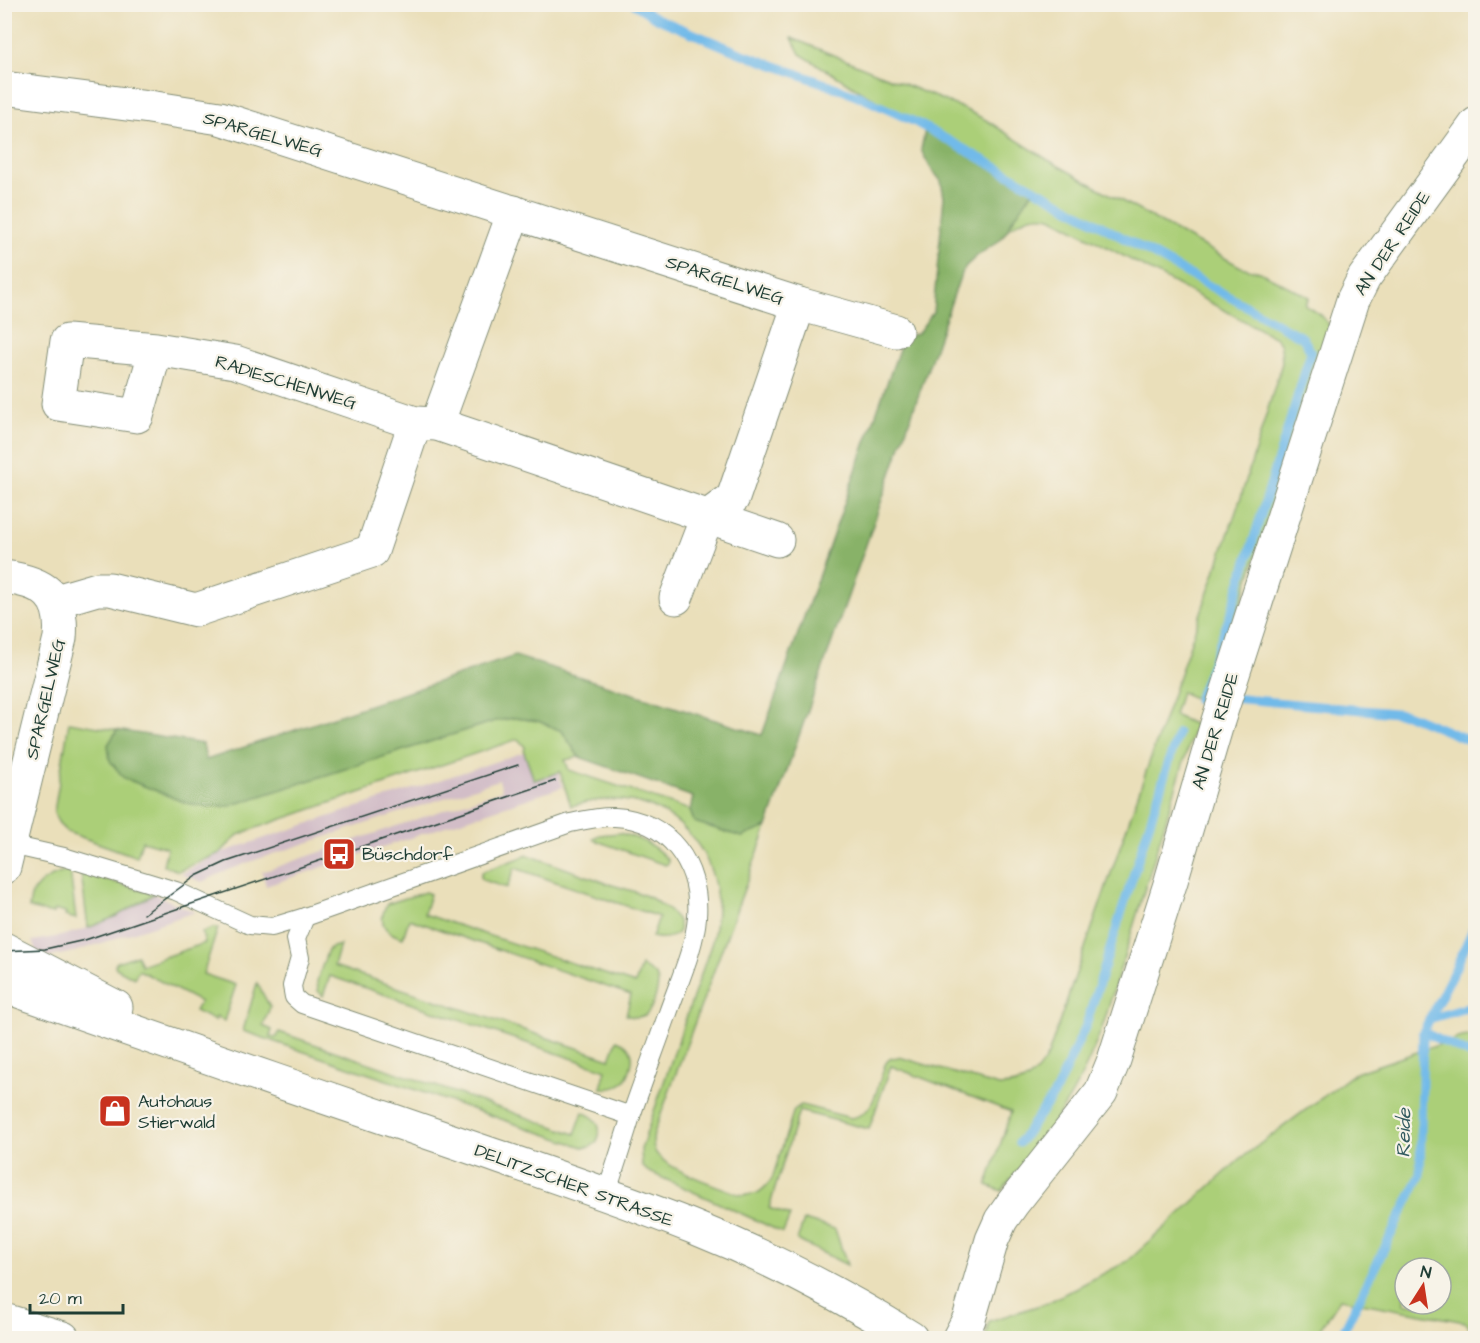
<svg xmlns="http://www.w3.org/2000/svg" width="1480" height="1343" font-family="'Architects Daughter',sans-serif">
	<style>
		.industrial { fill: #d2bdc7 }
		.green { fill: #abcf78; stroke: #658656; stroke-width: 1.5; fill-rule: evenodd }
		.forest { fill: #88b268; stroke: #54784e; stroke-width: 1.5 }
		.lines { fill: none; stroke-linecap: round; stroke-linejoin: round }
		.stream { stroke: #71bae9; stroke-width: 9 }
		.lane-casing { stroke: #848e77; stroke-width: 20 }
		.street-casing { stroke: #848e77; stroke-width: 35 }
		.secondary-casing { stroke: #848e77; stroke-width: 35 }
		.lane { stroke: #fff; stroke-width: 18 }
		.street { stroke: #fff; stroke-width: 33 }
		.secondary { stroke: #fff; stroke-width: 33 }
		.tram { stroke: #1f3d34; stroke-width: 1.5 }
		.labels { text-anchor: middle; stroke-width: 4.5; stroke-linejoin: round; paint-order: stroke }
		.street-label { font-size: 18px; fill: #1f3d34; stroke: #f7f3e8 }
		.poi-label { font-size: 18px; fill: #1f3d34; stroke: #f7f3e8; text-anchor: start }
		.water-label { font-size: 20px; font-style: italic; fill: #345c61; stroke: #f7f3e8 }
	</style>
	<rect width="100%" height="100%" fill="#f7f3e8"/>
	<filter id="ink" filterUnits="userSpaceOnUse"><feTurbulence type="fractalNoise" baseFrequency=".0167" numOctaves="2"/><feDisplacementMap in="SourceGraphic" scale="12" xChannelSelector="R" yChannelSelector="G"/><feConvolveMatrix kernelMatrix="1 2 1 2 8 2 1 2 1" color-interpolation-filters="sRGB"/></filter>
	<filter id="wash" filterUnits="userSpaceOnUse"><feTurbulence type="fractalNoise" baseFrequency=".008" numOctaves="4" result="noise"/><feDisplacementMap in="SourceGraphic" scale="24" xChannelSelector="R" yChannelSelector="G"/><feGaussianBlur stdDeviation="1.35" result="paint"/><feColorMatrix in="noise" values="0 0 0 0 0 0 0 0 0 0 0 0 0 0 0 0 0 1.4 0 .05"/><feComposite in="paint" operator="in"/></filter>
	<g filter="url(#wash)">
		<rect width="100%" height="100%" fill="#eadfba"/>
		<g class="industrial">
			<polygon points="524,752 534,780 558,773 563,787 266,886 262,872 502,790 499,780 258,859 226,871 202,882 181,874 220,853"/>
			<polygon points="154,894 195,912 74,952 45,958 37,954 32,941 61,936 88,928 117,916"/>
		</g>
		<g class="green">
			<path d="M792,38L962,108L986,120L1048,160L1241,267L1260,272L1309,297L1305,305L1321,315L1331,327L1208,704L1181,692L1174,715L1195,725L1104,1022C1093,1053 1080,1083 1062,1110C1044,1138 1022,1164 1002,1191L987,1185L1011,1112L891,1066L869,1129L799,1111L769,1208L790,1216L783,1233L762,1223L647,1171L642,1165L641,1149L712,942C715,929 718,915 717,901C713,848 676,805 621,800C604,798 588,802 571,806L560,772L534,780L524,752L525,747L518,739L256,828L238,835L220,853L178,871L163,865L167,848L142,841L137,857L67,832C60,826 56,821 54,812L69,722L117,730L108,745L124,778L187,803L208,807L229,806L495,721L515,718L538,721L562,731L579,757L565,760L569,770L690,810L694,822L742,837L767,827L654,1133C653,1139 652,1145 655,1151C663,1169 719,1186 738,1194C756,1197 761,1193 772,1179L794,1110L801,1105L851,1118C875,1114 876,1090 883,1071C884,1067 886,1061 890,1059C892,1057 896,1058 899,1057L999,1086C1026,1085 1035,1078 1048,1055L1241,497L1282,363L1281,345L1276,338L1051,217C1033,213 1022,219 1008,229C1014,216 1025,204 1032,191L925,130L800,54Z"/>
			<path d="M619,833C637,837 656,846 668,860V864L665,865L594,840L593,838L599,835Z"/>
			<path d="M528,855C556,865 584,875 612,885C625,889 639,892 651,898C658,902 673,913 677,919C687,937 665,940 652,937L659,917L515,868L507,888L483,880L481,877V873L484,871Z"/>
			<path d="M70,870L76,919L65,916L66,913L54,910L53,914L29,908C30,904 30,898 32,894C40,879 56,874 70,870Z"/>
			<polygon points="81,872 154,894 117,916 88,928"/>
			<path d="M425,892L430,894L424,914L635,984L641,966C647,969 654,972 657,978C660,986 653,1010 645,1015C639,1018 632,1017 626,1015L631,995L409,919L403,938C384,933 377,922 387,904Z"/>
			<polygon points="213,928 218,928 203,974 236,985 224,1021 216,1017 215,1021 195,1011 200,1002 139,970 134,978 116,968 115,965 117,962 137,955 141,965 205,943 202,932"/>
			<path d="M340,945L334,966L610,1059L617,1040C632,1046 635,1055 630,1070C625,1085 616,1090 601,1088L606,1070L330,976L323,996L318,991L317,981L327,952L330,948Z"/>
			<path d="M257,983L270,1007L263,1026L272,1030L270,1037L276,1038L279,1032L575,1134L583,1112C586,1114 589,1115 592,1117C605,1126 600,1150 583,1147L243,1031Z"/>
			<path d="M1475,1035V1338L1465,1322L1340,1299L1314,1338H985L989,1321L1047,1303L1128,1261L1240,1159L1355,1073L1462,1037ZM1405,1268H1441V1304H1405Z"/>
			<polygon points="804,1220 835,1229 847,1265 797,1240"/>
		</g>
		<polygon class="forest" points="925,130 1033,191 1019,212 1013,218 1008,229 1000,240 977,256 966,266 960,277 767,827 742,837 694,822 690,810 693,797 579,757 562,731 538,721 515,718 495,721 229,806 208,807 187,803 124,778 110,761 108,745 117,730 203,744 206,760 515,656 762,735 903,338 918,333 933,312 944,197 941,181 930,167 921,150"/>
		<g class="lines">
			<g class="stream">
				<polyline points="634,4 656,18 740,53 856,95 917,123 1303,338 1311,352 1232,610 1198,700"/>
				<polyline points="1232,698 1406,714 1476,743"/>
				<polyline points="1429,1019 1476,1005"/>
				<polyline points="1423,1032 1469,1054"/>
				<polyline points="1019,1143 1055,1093 1086,1025 1178,733"/>
				<polyline points="1340,1338 1420,1176 1423,1032 1455,969 1476,922"/>
			</g>
		</g>
	</g>
	<g filter="url(#ink)">
		<g class="lines">
			<g class="lane-casing">
				<g id="lane">
					<path d="M11,845L64,857L176,891L250,925L272,927L305,917L570,823C585,820 600,816 615,817C669,820 701,865 697,917C695,947 678,984 668,1013C656,1047 643,1081 631,1116C623,1142 615,1168 606,1194"/>
					<polyline points="305,917 296,939 300,958 292,986 294,997 302,1004 631,1116"/>
				</g>
			</g>
			<g class="street-casing">
				<g id="street">
					<polyline points="4,88 149,107 220,118 799,304 896,331"/>
					<polyline points="156,349 137,416 58,404 67,341 156,349 235,362 415,423"/>
					<polyline points="437,424 514,212"/>
					<path d="M4,577C44,582 64,595 60,638L4,867"/>
					<polyline points="676,598 707,517 733,498 799,304"/>
					<polyline points="56,601 97,589 110,589 196,610 372,551 415,423 437,424 777,540"/>
					<polyline points="4,1320 63,1338"/>
					<polyline points="959,1338 969,1319 992,1240 1001,1220 1013,1203 1101,1092 1114,1060 1171,881 1217,724 1353,300 1364,278 1476,124"/>
				</g>
			</g>
			<g class="secondary-casing">
				<g id="secondary">
					<polyline points="4,949 116,1007"/>
					<path d="M4,986C148,1037 291,1086 435,1135C521,1165 608,1193 693,1227C768,1257 842,1295 911,1338"/>
				</g>
			</g>
			<use href="#lane" class="lane"/>
			<use href="#street" class="street"/>
			<use href="#secondary" class="secondary"/>
			<g class="tram">
				<polyline points="144,914 196,876 226,862 518,765"/>
				<polyline points="4,951 45,949 85,940 555,781"/>
			</g>
		</g>
	</g>
	<defs>
		<g id="bus-square" transform="scale(1.725)"><rect x="-9" y="-9" width="18" height="18" rx="4" fill="#c8321e" stroke="#f7f3e8"/><path d="M-5-6H5V4H4V6H2V4H-2V6H-4V4H-5ZM-3.5-4V0h7V-4ZM-3.5 1.2v1.5H-2V1.2ZM2 1.2v1.5H3.5V1.2Z" fill="#fff"/></g>
		<g id="shop-square" transform="scale(1.725)"><rect x="-9" y="-9" width="18" height="18" rx="4" fill="#c8321e" stroke="#f7f3e8"/><path d="M-5-2.5h2.3a2.7 3.5 0 0 1 5.4 0H5L5.5 6h-11ZM-1.5-2.5h3a1.5 2.3 0 0 0-3 0Z" fill="#fff"/></g>
	</defs>
	<g fill-rule="evenodd">
		<use href="#bus-square" x="339" y="854"/>
		<use href="#shop-square" x="115" y="1111"/>
	</g>
	<g class="labels">
		<g class="street-label">
			<text transform="translate(263 134) rotate(16)" y="6">SPARGELWEG</text>
			<text transform="translate(1392 243) rotate(-56)" y="6">AN DER REIDE</text>
			<text transform="translate(725 280) rotate(18)" y="6">SPARGELWEG</text>
			<text transform="translate(286 382) rotate(17)" y="6">RADIESCHENWEG</text>
			<text transform="translate(45 699) rotate(-77)" y="6">SPARGELWEG</text>
			<text transform="translate(1215 731) rotate(-73)" y="6">AN DER REIDE</text>
			<text transform="translate(574 1185) rotate(20)" y="6">DELITZSCHER STRASSE</text>
		</g>
		<g class="poi-label">
			<text x="362" y="860">Büschdorf</text>
			<text x="138" y="1107">Autohaus<tspan x="138" dy="21">Stierwald</tspan></text>
		</g>
		<g class="water-label">
			<text transform="translate(1403 1133) rotate(-89)" y="7">Reide</text>
		</g>
	</g>
	<rect width="1480" height="1343" fill="none" stroke="#f7f3e8" stroke-width="24"/>
	<g transform="translate(1423 1286) rotate(12)"><circle r="28" fill="#f7f3e8" stroke="#a1aaa0" stroke-width="1.5"/>
	<path d="M0-4.5L10 22L0 15L-10 22Z" fill="#c8321e"/>
	<text y="-9" font-size="16" font-weight="bold" text-anchor="middle" fill="#1f3d34">N</text>
	</g>
	<path d="M30 1304v9h93v-9" fill="none" stroke="#1f3d34" stroke-width="3"/>
	<text x="39" y="1304" font-size="18" fill="#1f3d34" stroke="#f7f3e8" stroke-width="4.5" paint-order="stroke">20 m</text>
</svg>
